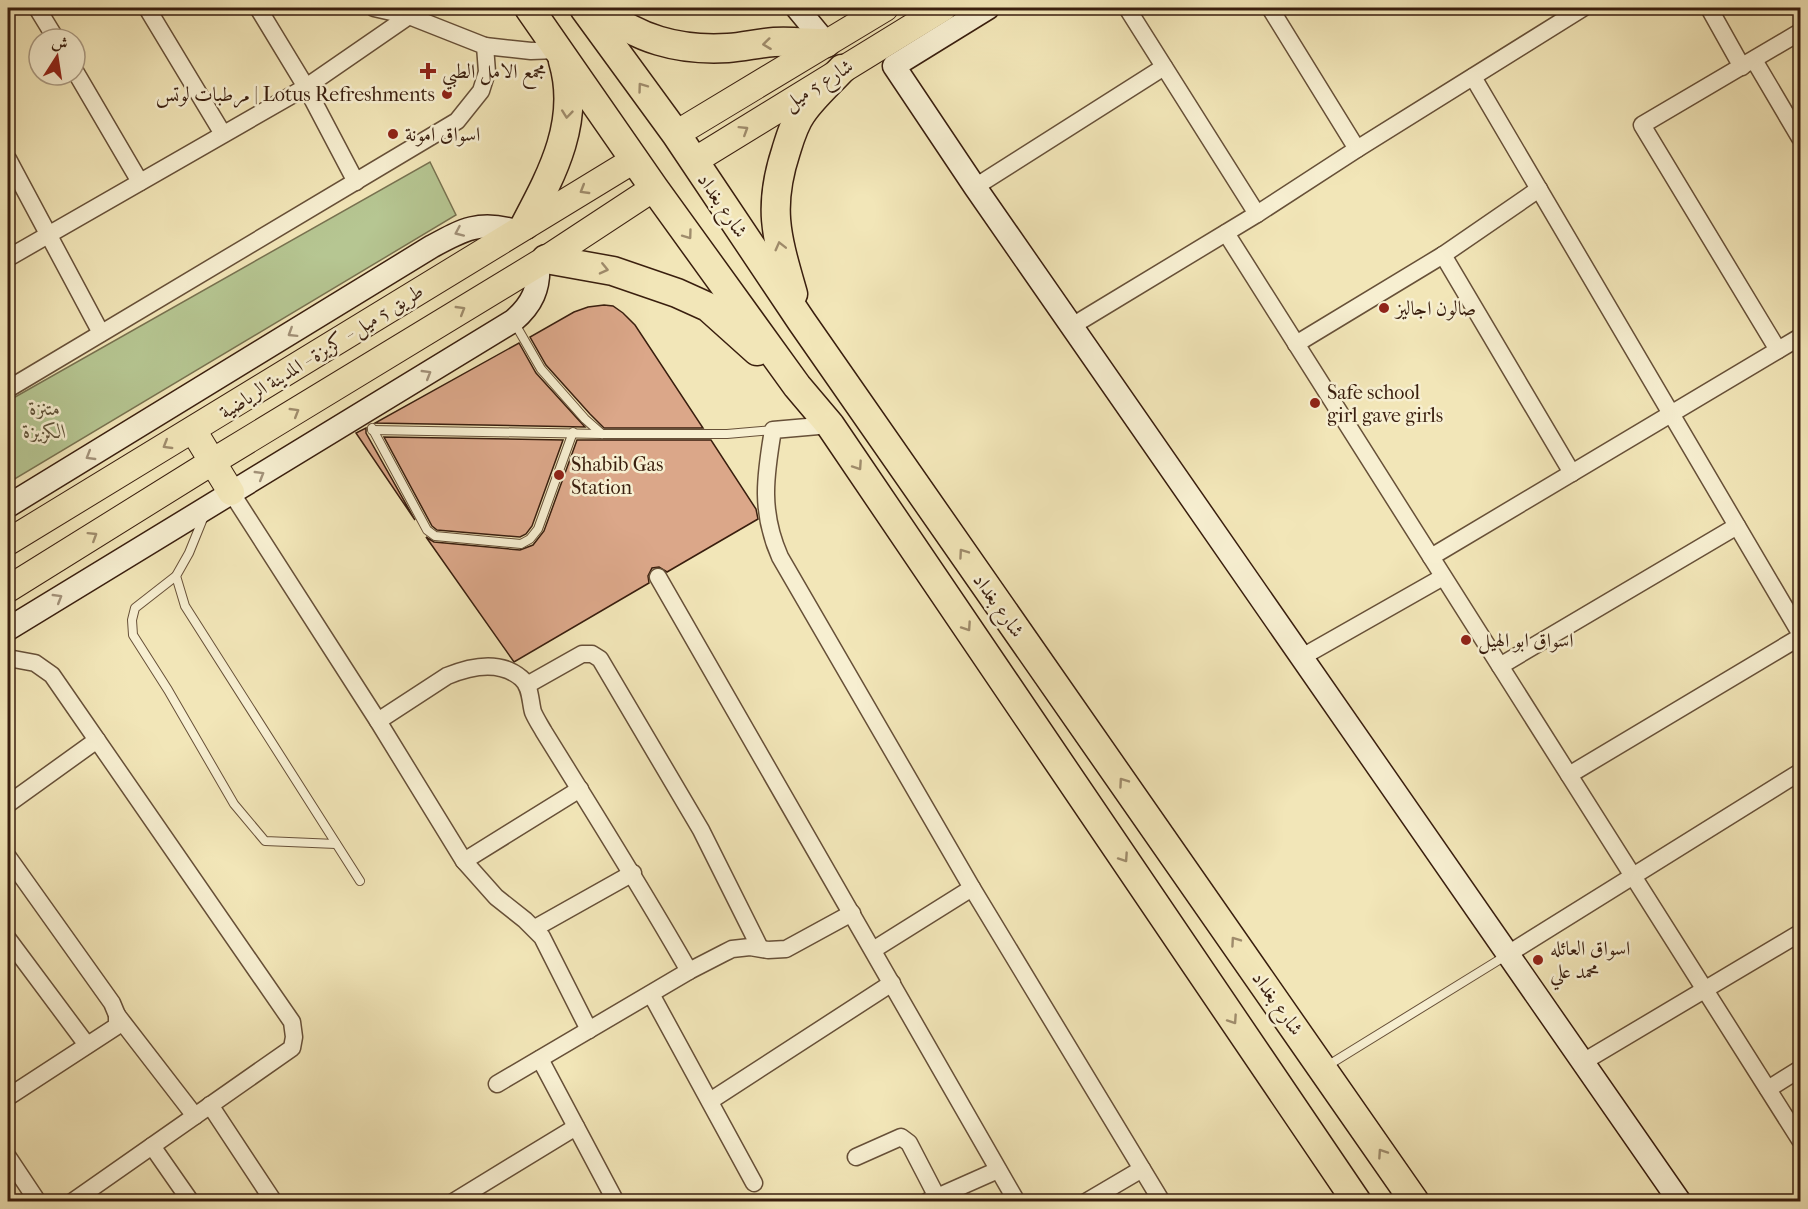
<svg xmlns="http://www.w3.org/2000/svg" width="1808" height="1209" font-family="'IM FELL French Canon',Amiri,serif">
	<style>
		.green { fill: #b6c692; stroke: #787250; stroke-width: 1.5 }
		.building { fill: #dba789; stroke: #391e0e; stroke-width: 1.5 }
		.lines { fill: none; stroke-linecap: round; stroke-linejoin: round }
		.lane-casing { stroke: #675038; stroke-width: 10 }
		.street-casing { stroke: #675038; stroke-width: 19 }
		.secondary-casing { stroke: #391e0e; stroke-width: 25 }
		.primary-casing { stroke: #391e0e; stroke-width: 28 }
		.highway-casing { stroke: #391e0e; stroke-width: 31 }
		.lane { stroke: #f7efd1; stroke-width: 8 }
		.street { stroke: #f7efd1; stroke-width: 16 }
		.secondary { stroke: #f7efd1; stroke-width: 22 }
		.primary { stroke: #f2e6b8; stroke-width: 26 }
		.highway { stroke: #f2e6b8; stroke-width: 28 }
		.oneway { stroke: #9f8c6c }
		.oneway2 { stroke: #a29179 }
		.poi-dot { fill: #8f2418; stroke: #f7efd1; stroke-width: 2 }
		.labels { text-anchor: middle; stroke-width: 5; stroke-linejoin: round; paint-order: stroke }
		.poi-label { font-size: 20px; fill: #391e0e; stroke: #f7efd1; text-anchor: start }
		.street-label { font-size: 20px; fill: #391e0e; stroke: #f7efd1 }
		.park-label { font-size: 20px; font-style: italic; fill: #5e5036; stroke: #f7efd1 }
	</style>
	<rect width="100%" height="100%" fill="#f2e6b8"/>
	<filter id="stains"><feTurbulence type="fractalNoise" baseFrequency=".00333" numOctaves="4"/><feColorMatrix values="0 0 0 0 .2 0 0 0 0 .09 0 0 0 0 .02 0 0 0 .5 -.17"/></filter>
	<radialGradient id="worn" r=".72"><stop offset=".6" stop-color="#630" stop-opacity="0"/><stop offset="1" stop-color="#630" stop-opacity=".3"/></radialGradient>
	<polygon class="green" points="430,162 456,215 8,483 8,401"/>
	<g class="building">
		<polygon points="604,305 613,306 623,313 635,325 703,428 604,428 590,414 546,365 530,337 574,312 588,307"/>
		<polygon points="519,343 536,373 585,427 375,423"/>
		<polygon points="366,428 366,433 415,520 356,433"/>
		<polygon points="384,437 563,440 532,526 526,534 520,537 437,530 432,526"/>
		<polygon points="577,440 711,440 756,509 758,519 667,572 659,567 652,568 648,576 649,583 514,662 426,537 434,542 520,550 533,545 544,531"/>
	</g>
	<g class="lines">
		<g class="lane-casing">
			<g id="lane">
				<polyline points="514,322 541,369 585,419 602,434"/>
				<polyline points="372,428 427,530 435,536 521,544 530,539 538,529 573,432"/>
				<polyline points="372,430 602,434 727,434 773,430"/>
				<polyline points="204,516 189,553 176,576 185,606 360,881"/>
				<polyline points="176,576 135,608 132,620 133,635 168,690 234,804 265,841 336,844"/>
				<polyline points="1327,1066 1507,955"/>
			</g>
		</g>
		<g class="street-casing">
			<g id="street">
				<polyline points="37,8 56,39"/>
				<polyline points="147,8 223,134"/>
				<polyline points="258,8 306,87 356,182"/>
				<polyline points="374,8 409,16"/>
				<polyline points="1127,8 1257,214"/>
				<polyline points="1270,8 1357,149"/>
				<polyline points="1709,8 1742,67"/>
				<polyline points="485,46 531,51 557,50"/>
				<polyline points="1754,60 1800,138"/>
				<polyline points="75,71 140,182"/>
				<polyline points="1473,77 1800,633"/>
				<polyline points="8,159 101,333"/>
				<polyline points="975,187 1164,67"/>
				<polyline points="1226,233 1800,1140"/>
				<polyline points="1443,255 1572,473"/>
				<polyline points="8,258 306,87 409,16"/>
				<polyline points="1072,326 1257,214 1357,149 1583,8"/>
				<polyline points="1296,344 1443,255 1539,189"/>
				<polyline points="1778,350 1642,125 1800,32"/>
				<polyline points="8,389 457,121 481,91 487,72 485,46 409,16 404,8"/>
				<path d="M830,425L773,430C765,477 760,512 780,557L972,888L1162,1202"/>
				<polyline points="231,492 378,721 464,861 496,897 525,920 542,937 589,1030"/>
				<polyline points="1431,557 1800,337"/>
				<polyline points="658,577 1017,1202"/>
				<polyline points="1302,657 1443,577"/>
				<polyline points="8,658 35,663 52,675 292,1022 294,1037 292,1048 72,1202"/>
				<polyline points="1500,666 1737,526"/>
				<polyline points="527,685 582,654 592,654 600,659 701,830 760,948"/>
				<path d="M378,721L447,676C471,666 500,660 521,678C531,686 530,701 533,712C536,719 540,725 544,732C593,811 643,890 689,971"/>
				<polyline points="1569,775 1800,637"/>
				<polyline points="8,804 97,740"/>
				<polyline points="8,857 112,1003 117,1015 117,1026 8,1097"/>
				<polyline points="464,861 580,789"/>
				<polyline points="535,928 633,873"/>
				<polyline points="8,939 87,1045"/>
				<polyline points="873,950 972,888"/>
				<polyline points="1508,954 1800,772"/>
				<polyline points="651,994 754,1183"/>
				<polyline points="117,1015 195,1116"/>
				<polyline points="540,1059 616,1202"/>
				<polyline points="1583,1062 1800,933"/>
				<polyline points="497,1084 689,971 724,953 732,949 750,947 768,950 786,949 852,913"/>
				<polyline points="1768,1089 1800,1069"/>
				<polyline points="710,1101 892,983"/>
				<polyline points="210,1105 274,1202"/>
				<polyline points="152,1146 191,1202"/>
				<polyline points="8,1157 38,1202"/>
				<polyline points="856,1157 901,1137 909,1143 937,1197"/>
				<polyline points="928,1201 998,1170"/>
				<polyline points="453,1202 576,1127"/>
				<polyline points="1086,1202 1142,1169"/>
			</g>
		</g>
		<g class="secondary-casing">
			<g id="secondary">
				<polyline points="797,8 826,43"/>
				<polyline points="988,8 894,66 975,187 1680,1202"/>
				<path d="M8,506L431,247C462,230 479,220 515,231"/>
				<path d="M8,629L513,321C532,305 540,288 538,263"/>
			</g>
		</g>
		<g class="primary-casing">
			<g id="primary">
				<polyline points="676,134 885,8"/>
				<polyline points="694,161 943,8"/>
				<polyline points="193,430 231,492"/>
				<polyline points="8,542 634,160"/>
				<polyline points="8,589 212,462 546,259 654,188"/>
			</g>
		</g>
		<g class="highway-casing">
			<g id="highway">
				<polyline points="529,8 654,188 797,386 830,425 1357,1202"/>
				<polyline points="584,8 676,134 802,322 1415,1202"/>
				<path d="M598,8C637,39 678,51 728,48C743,47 759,43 774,42C791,41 809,43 826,43"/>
				<path d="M525,225C552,174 581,121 563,61"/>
				<polyline points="546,259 613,271 677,293 708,307 757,351"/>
				<path d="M793,294C777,238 767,209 786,151C790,138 794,124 802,113C813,97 829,83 842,69"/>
			</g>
		</g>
		<use href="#lane" class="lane"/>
		<use href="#street" class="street"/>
		<use href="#secondary" class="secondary"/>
		<use href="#primary" class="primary"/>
		<use href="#highway" class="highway"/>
	</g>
	<defs><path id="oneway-chevron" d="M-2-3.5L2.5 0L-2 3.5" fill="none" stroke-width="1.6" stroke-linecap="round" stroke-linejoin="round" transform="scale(1.5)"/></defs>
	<g class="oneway">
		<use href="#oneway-chevron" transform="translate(767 44) rotate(173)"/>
		<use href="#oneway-chevron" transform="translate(642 87) rotate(-126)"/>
		<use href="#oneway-chevron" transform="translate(567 114) rotate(96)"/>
		<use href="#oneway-chevron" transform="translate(744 130) rotate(-32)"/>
		<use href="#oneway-chevron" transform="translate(584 190) rotate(149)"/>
		<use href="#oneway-chevron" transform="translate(688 235) rotate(54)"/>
		<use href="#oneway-chevron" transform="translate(780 246) rotate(-104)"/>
		<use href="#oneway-chevron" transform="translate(604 269) rotate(13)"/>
		<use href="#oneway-chevron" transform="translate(461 310) rotate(-31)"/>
		<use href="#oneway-chevron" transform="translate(295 412) rotate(-31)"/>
		<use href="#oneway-chevron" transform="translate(167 445) rotate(149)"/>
		<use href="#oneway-chevron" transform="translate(858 466) rotate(56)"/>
		<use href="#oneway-chevron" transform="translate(93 536) rotate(-32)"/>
		<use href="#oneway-chevron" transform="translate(963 553) rotate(-125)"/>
		<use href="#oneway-chevron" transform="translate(967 627) rotate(56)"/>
		<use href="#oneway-chevron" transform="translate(1123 782) rotate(-125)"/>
		<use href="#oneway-chevron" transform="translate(1124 858) rotate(56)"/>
		<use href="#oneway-chevron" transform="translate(1235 941) rotate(-125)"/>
		<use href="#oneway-chevron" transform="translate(1233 1020) rotate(56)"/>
		<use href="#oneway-chevron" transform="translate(1382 1153) rotate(-124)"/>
	</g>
	<g class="oneway2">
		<use href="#oneway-chevron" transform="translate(459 232) rotate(156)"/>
		<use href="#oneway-chevron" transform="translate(292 333) rotate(148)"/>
		<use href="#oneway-chevron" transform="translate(427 374) rotate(-31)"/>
		<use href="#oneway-chevron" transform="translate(90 456) rotate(149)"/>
		<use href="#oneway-chevron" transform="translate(260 475) rotate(-31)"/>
		<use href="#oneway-chevron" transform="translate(58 598) rotate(-31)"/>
	</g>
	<g class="poi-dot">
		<path d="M425 62h6v6h6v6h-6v6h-6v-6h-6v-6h6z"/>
		<circle cx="447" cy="94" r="6"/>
		<circle cx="393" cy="134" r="6"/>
		<circle cx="1384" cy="308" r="6"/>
		<circle cx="1315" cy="403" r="6"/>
		<circle cx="559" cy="475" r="6"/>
		<circle cx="1466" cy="640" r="6"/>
		<circle cx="1538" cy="960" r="6"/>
	</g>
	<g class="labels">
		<g class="poi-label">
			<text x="442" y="78">مجمع الامل الطبي</text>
			<text x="435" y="101" text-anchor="end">مرطبات لوتس | Lotus Refreshments</text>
			<text x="405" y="141">اسواق امونة</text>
			<text x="1396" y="315">صالون اجاليز</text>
			<text x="1327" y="399">Safe school<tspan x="1327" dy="23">girl gave girls</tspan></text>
			<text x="571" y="471">Shabib Gas<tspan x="571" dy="23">Station</tspan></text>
			<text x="1478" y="647">اسواق ابو الهيل</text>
			<text x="1550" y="955">اسواق العائله<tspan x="1550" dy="23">محمد علي</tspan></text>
		</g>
		<g class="street-label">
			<text transform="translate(818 84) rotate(-32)" y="7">شارع 5 ميل</text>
			<text transform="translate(723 205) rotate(56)" y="7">شارع بغداد</text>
			<text transform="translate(321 351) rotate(-32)" y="7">طريق 5 ميل - كزيزة - المدينة الرياضية</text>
			<text transform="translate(999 605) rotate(55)" y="7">شارع بغداد</text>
			<text transform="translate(1278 1003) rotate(55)" y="7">شارع بغداد</text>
		</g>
		<g class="park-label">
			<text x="45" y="415">متنزة<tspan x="45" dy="23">الكزيزة</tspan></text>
		</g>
	</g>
	<rect width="1808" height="1209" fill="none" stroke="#f2e6b8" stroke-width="30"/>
	<rect x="9" y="9" width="1790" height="1191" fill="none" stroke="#391e0e" stroke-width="3"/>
	<rect x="15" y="15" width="1778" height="1179" fill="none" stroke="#391e0e" stroke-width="1.5"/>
	<g transform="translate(57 57) rotate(12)"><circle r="28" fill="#f7efd1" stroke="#ab9b83" stroke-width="1.5"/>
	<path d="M0-4.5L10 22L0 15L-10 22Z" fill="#8f2418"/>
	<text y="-9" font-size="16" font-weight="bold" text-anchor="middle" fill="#391e0e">ش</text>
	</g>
	<rect width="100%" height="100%" filter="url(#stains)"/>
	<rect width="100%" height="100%" fill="url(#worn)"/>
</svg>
